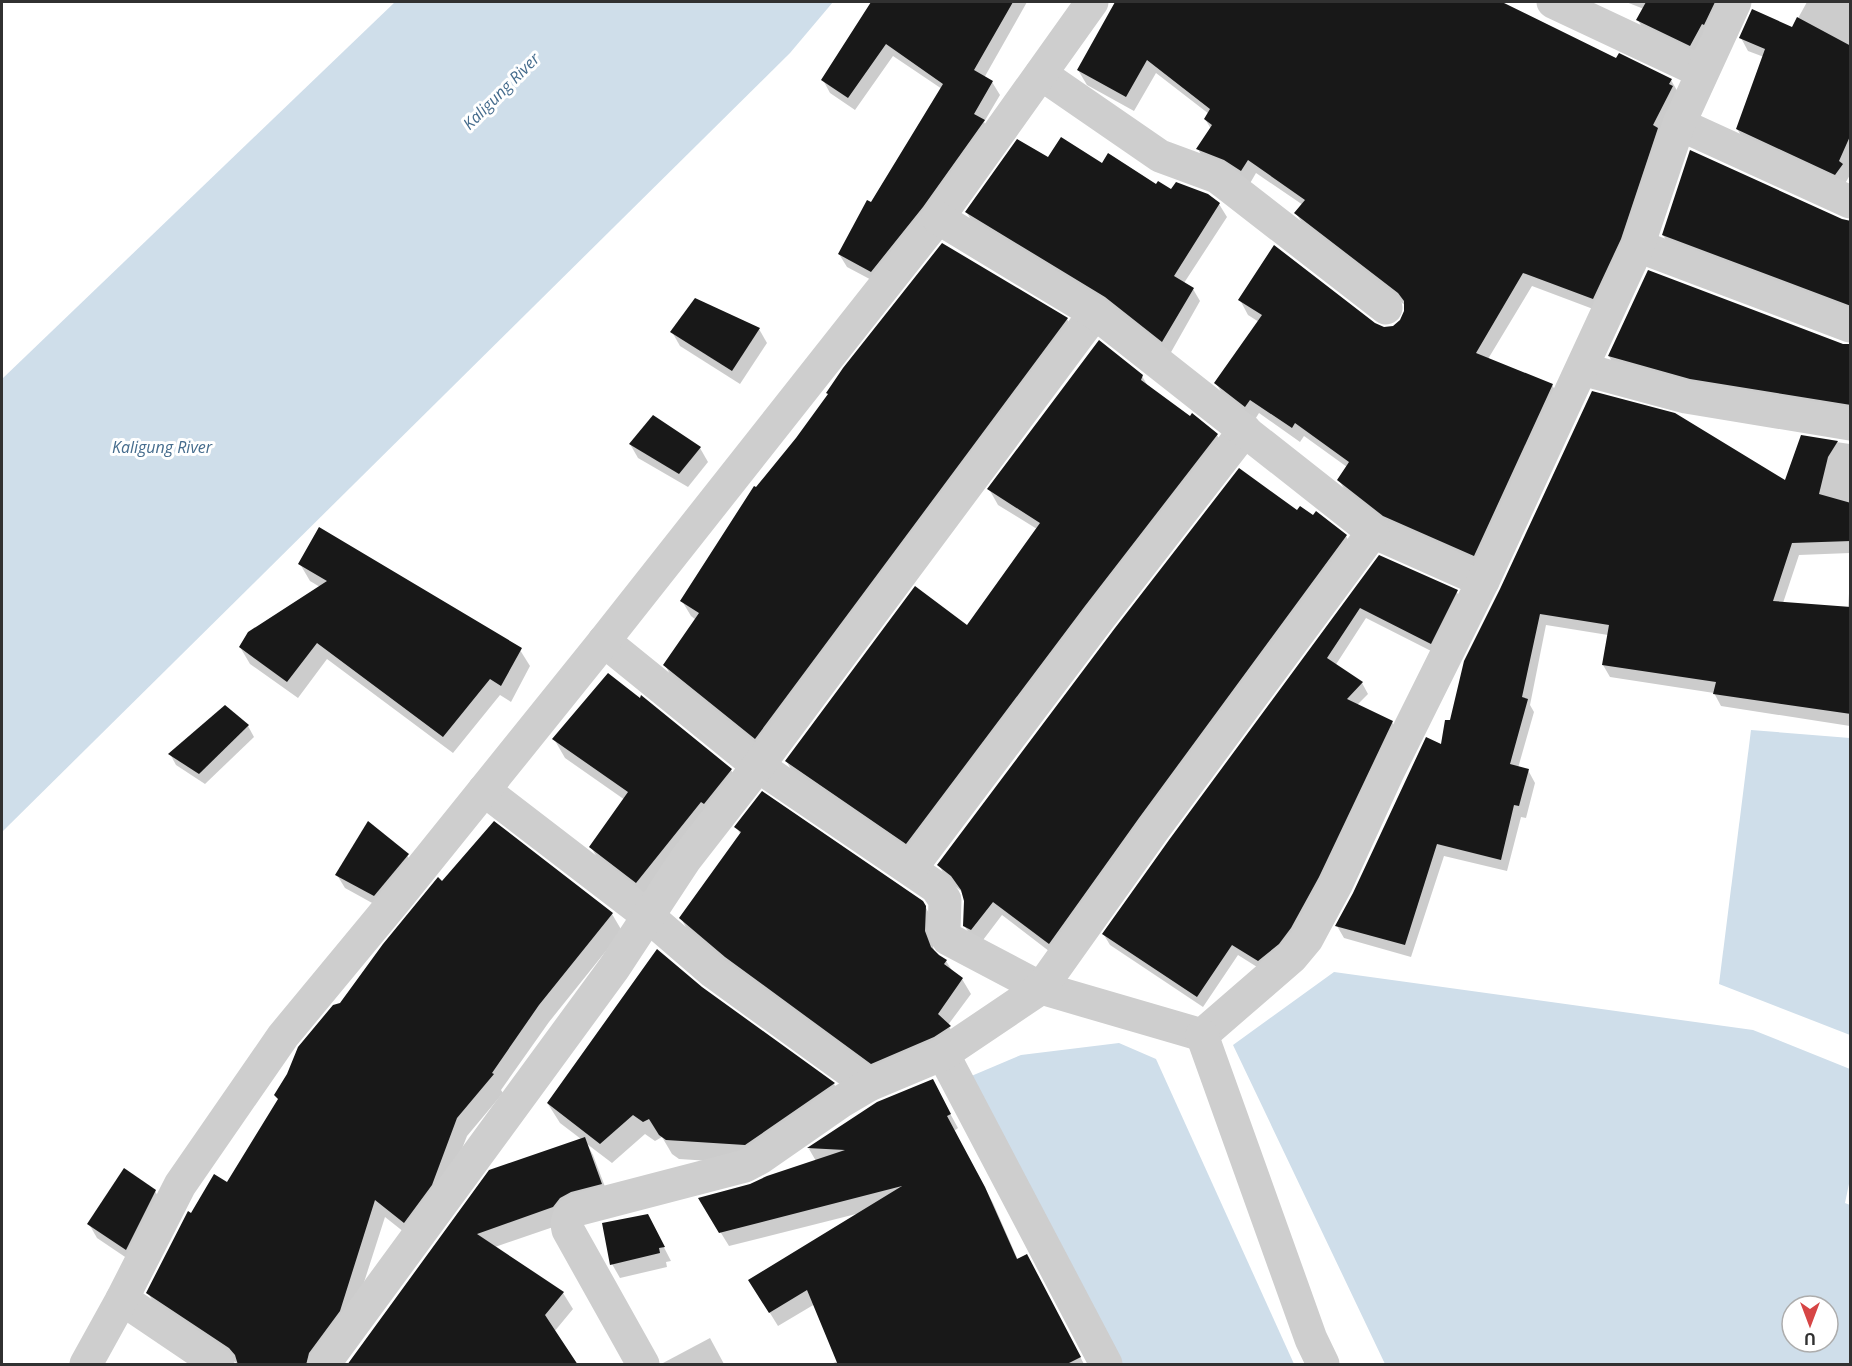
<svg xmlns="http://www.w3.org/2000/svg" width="1852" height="1366" font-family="'Open Sans',sans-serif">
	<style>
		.water { fill: #cfdeea; fill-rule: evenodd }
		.shadow { fill: #0003 }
		.building { fill: #181818 }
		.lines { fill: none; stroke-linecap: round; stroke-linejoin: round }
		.minor { stroke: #cecece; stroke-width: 33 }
		.labels { text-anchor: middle; stroke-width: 6; stroke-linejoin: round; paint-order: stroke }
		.water-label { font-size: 16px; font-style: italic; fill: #456c8d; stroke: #fff }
	</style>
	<rect width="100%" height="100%" fill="#fff"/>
	<g class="water">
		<polygon points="395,2 833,2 790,53 2,832 2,379"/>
		<polygon points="1751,730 1850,738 1850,1035 1719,984"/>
		<path d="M1334,972L1753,1030L1850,1069V1179L1845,1203L1850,1205V1364H1385L1233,1045ZM1792,1306H1828V1342H1792Z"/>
		<polygon points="1119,1043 1156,1059 1294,1364 1119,1364 969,1077 1021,1055"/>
	</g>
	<g class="shadow">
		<polygon points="873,2 887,12 892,2 1027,2 984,78 992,82 1000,95 984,122 991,134 879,284 847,267 839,254 942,89 893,56 855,110 830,93 823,80"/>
		<polygon points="1117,2 1499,2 1617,60 1671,80 1679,94 1601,312 1532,286 1488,359 1552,385 1561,400 1482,570 1392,530 1347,494 1339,480 1347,467 1304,436 1300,442 1259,413 1254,421 1224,397 1216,383 1259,322 1248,315 1240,300 1374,324 1383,328 1393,327 1402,320 1406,306 1305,228 1296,213 1303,205 1256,173 1249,185 1206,164 1198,149 1211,129 1205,119 1209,114 1156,73 1134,111 1087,85 1078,70"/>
		<polygon points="1626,2 1729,2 1697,57 1645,33 1638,20 1644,9"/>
		<polygon points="1807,2 1850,2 1850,175 1843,187 1745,142 1737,129 1764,57 1748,51 1741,38 1792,29"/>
		<polygon points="1049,159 1103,165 1172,191 1219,204 1227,217 1184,283 1193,289 1200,301 1170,354 974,225 967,213"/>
		<polygon points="1842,221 1850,222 1850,315 1670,247 1663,235"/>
		<polygon points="1648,272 1843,345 1850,346 1850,416 1616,369 1609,356"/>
		<polygon points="695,300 759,329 767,343 740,384 680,346 672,332"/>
		<polygon points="1067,319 1075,334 764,753 673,680 665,665 696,620 691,616 682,601 757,489"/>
		<polygon points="1142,376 1149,388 1217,435 1226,450 915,858 795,777 787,762 968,628 1037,529 998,505 989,489"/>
		<polygon points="1802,437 1850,444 1850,553 1799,555 1783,603 1848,608 1850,579 1850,726 1721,706 1714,693 1610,677 1603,665 1608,635 1546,625 1530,705 1534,712 1518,768 1528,770 1535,783 1526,818 1521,817 1507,871 1444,856 1411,957 1344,938 1337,926 1442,746 1501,590 1786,482"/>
		<polygon points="630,444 700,448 708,462 688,487 638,458"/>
		<polygon points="1297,512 1313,517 1316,513 1346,536 1354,551 1058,958 1002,915 980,944 973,940 964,925 965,900 961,891 947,880 939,865"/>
		<polygon points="1380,557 1456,591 1463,602 1437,654 1366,618 1335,666 1362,683 1368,694 1357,705 1392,722 1398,733 1325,888 1265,972 1238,955 1203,1007 1110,945 1104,935"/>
		<polygon points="300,564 520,650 530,666 511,702 500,695 453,753 327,659 298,698 250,664 240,647 320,587 310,581"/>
		<polygon points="225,707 248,726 254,737 205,784 176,765 170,754"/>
		<polygon points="554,739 731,770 742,789 647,901 602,866 591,847 625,800 565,758"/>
		<polygon points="736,827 925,906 933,921 933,947 935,954 946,961 953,972 962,979 971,994 948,1025 958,1041 881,1077 735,972 689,933 681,918 741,835"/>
		<polygon points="407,855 415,869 383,909 345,888 337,875"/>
		<polygon points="442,883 612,914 622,931 549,1022 501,1090 503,1093 467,1136 441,1203 414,1240 385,1217 349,1329 323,1364 238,1364 158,1310 148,1293 192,1215 228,1185 341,1004"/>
		<polygon points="701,988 834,1084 845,1104 757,1164 679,1159 672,1154 662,1137 655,1141 645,1134 612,1163 587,1144 593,1155 610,1200 562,1224 495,1247 563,1293 573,1309 554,1332 349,1364 490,1172 581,1139 560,1123 548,1104"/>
		<polygon points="940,1095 958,1128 954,1131 993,1203 1018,1260 1034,1270 1084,1364 831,1364 838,1361 815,1304 778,1326 750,1281 860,1213 729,1246 700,1199 751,1185 816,1161 809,1149 878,1103"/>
		<polygon points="155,1191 163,1205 134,1263 97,1238 89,1224"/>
		<polygon points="655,1230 671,1261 666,1262 667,1267 620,1278 612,1264"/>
		<polygon points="710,1338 724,1364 664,1364 663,1363"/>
	</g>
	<g class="building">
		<polygon points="871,2 1013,2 974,70 993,81 974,114 985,120 923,207 871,272 838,254 867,200 871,202 943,84 886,44 848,98 821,80"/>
		<polygon points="1115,2 1502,2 1616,58 1619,53 1672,79 1669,84 1673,86 1653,125 1658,128 1621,239 1593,299 1523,273 1476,353 1553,384 1474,556 1383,516 1337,480 1349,462 1295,423 1292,428 1250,400 1245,407 1214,383 1262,315 1238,300 1274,245 1375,323 1384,327 1393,326 1400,320 1404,311 1404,301 1398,293 1294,213 1305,200 1248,160 1241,171 1224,160 1196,149 1212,125 1204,119 1210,109 1147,60 1126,97 1077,70"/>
		<polygon points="1646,2 1715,2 1704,25 1702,24 1690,46 1636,20"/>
		<polygon points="1752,9 1792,27 1797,17 1851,46 1851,134 1839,161 1843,164 1835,175 1736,129 1765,49 1739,38"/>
		<polygon points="1061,137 1102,163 1108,153 1156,184 1158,181 1171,189 1176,182 1208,194 1220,203 1174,276 1194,288 1162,342 1105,297 965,212 1017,139 1048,157"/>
		<polygon points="1690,150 1842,219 1851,221 1851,306 1662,235"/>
		<polygon points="942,243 1068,318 755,739 663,665 699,613 680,601 754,486 756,487 796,438 828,394 826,393 843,368"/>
		<polygon points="1648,270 1843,344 1851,344 1851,405 1690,379 1608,356"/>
		<polygon points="695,298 760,328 732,371 670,332"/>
		<polygon points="1099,340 1143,375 1141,380 1190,416 1192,413 1218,434 1085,606 906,844 785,761 915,586 967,625 1040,523 987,489"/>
		<polygon points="1592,391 1675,413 1785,480 1801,435 1838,441 1828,457 1819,494 1851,503 1851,541 1792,543 1773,601 1851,607 1851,714 1713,694 1716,682 1602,665 1609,625 1540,614 1522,697 1528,699 1510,764 1529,769 1519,806 1514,805 1501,860 1437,844 1405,945 1335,926 1353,893 1426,737 1441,744 1445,720 1450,720 1464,661 1500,589"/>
		<polygon points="653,415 701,447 679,474 629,444"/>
		<polygon points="1239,468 1297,510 1300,506 1313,515 1316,511 1347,535 1139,818 1049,944 993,902 971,930 963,926 964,901 961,890 951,876 937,865 1115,628"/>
		<polygon points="319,527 522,648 501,686 490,679 443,737 317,643 287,682 239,647 248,632 327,581 298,564"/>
		<polygon points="1379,555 1458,590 1431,644 1360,608 1327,658 1363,682 1347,699 1393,721 1319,877 1291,928 1279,944 1258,961 1232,945 1197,997 1102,934 1169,840"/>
		<polygon points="608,673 640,698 641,695 732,769 704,804 701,802 636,883 589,847 628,792 552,739"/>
		<polygon points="225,705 249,725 199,774 168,754"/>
		<polygon points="762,791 923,901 926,906 925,931 931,947 939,955 947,960 944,964 963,978 938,1014 951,1026 934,1037 871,1064 725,957 679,918 741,832 734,827"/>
		<polygon points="368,821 409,854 374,896 335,875"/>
		<polygon points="494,821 613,913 539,1005 492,1073 494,1074 457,1118 432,1185 404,1223 375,1200 340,1311 309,1353 306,1365 238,1365 235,1355 229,1348 146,1293 188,1211 191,1213 214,1174 227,1182 278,1099 274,1095 287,1074 298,1047 333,1005 340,1003 383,944 438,877 442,881"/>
		<polygon points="657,949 702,987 835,1083 745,1145 666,1140 659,1135 649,1119 643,1122 633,1115 600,1144 547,1103"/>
		<polygon points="933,1079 951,1114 947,1116 985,1187 1017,1259 1027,1254 1081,1357 1065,1365 838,1365 807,1290 769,1313 748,1280 902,1186 719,1233 698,1198 750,1184 767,1176 845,1150 807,1148 877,1102"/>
		<polygon points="585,1137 602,1184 571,1192 560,1198 553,1207 477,1234 564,1292 545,1315 578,1365 347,1365 489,1170"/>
		<polygon points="124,1168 156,1190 126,1250 87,1224"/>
		<polygon points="648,1214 665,1247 659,1248 660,1253 610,1265 602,1223"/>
	</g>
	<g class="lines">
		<g class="minor">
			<polyline points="1553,2 1702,72"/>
			<polyline points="1041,74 1160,156 1217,177 1225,183 1386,308"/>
			<polyline points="1679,124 1850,202"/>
			<polyline points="1638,246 1850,326"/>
			<polyline points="1582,369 1686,397 1850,424"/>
			<polyline points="1373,532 1483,581"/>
			<polyline points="604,641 758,766 936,887 945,900 944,931 948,939 1041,988 1202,1035 1292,957 1307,939 1336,885 1387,774 1483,581 1638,246 1679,124 1735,2"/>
			<polyline points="484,790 648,916 713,972 869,1085"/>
			<polyline points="911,868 1100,617 1245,430"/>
			<polyline points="1202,1035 1311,1339 1323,1364"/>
			<polyline points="943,1054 1106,1364"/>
			<polyline points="122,1299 218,1364"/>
			<polyline points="86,1364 122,1299 180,1185 283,1036 398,897 604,641 938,218 1092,2"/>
			<polyline points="324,1364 614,968 685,860 758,766 1095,313"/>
			<path d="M643,1364L568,1230C566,1221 568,1215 576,1210L745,1166L760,1158L842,1101L869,1085L943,1054L1041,988L1154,829L1373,532L1095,313L938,218"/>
		</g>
	</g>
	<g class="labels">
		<g class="water-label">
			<text transform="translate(501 91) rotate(-45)" y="6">Kaligung River</text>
			<text x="162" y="453">Kaligung River</text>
		</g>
	</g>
	<rect width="1852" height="1366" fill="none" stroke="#313131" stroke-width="6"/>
	<g transform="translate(1810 1324) rotate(180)"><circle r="28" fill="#ffffff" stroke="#adadad" stroke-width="1.5"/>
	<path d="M0-4.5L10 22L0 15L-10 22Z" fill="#d64545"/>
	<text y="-9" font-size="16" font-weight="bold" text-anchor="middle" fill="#313131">U</text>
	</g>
</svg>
